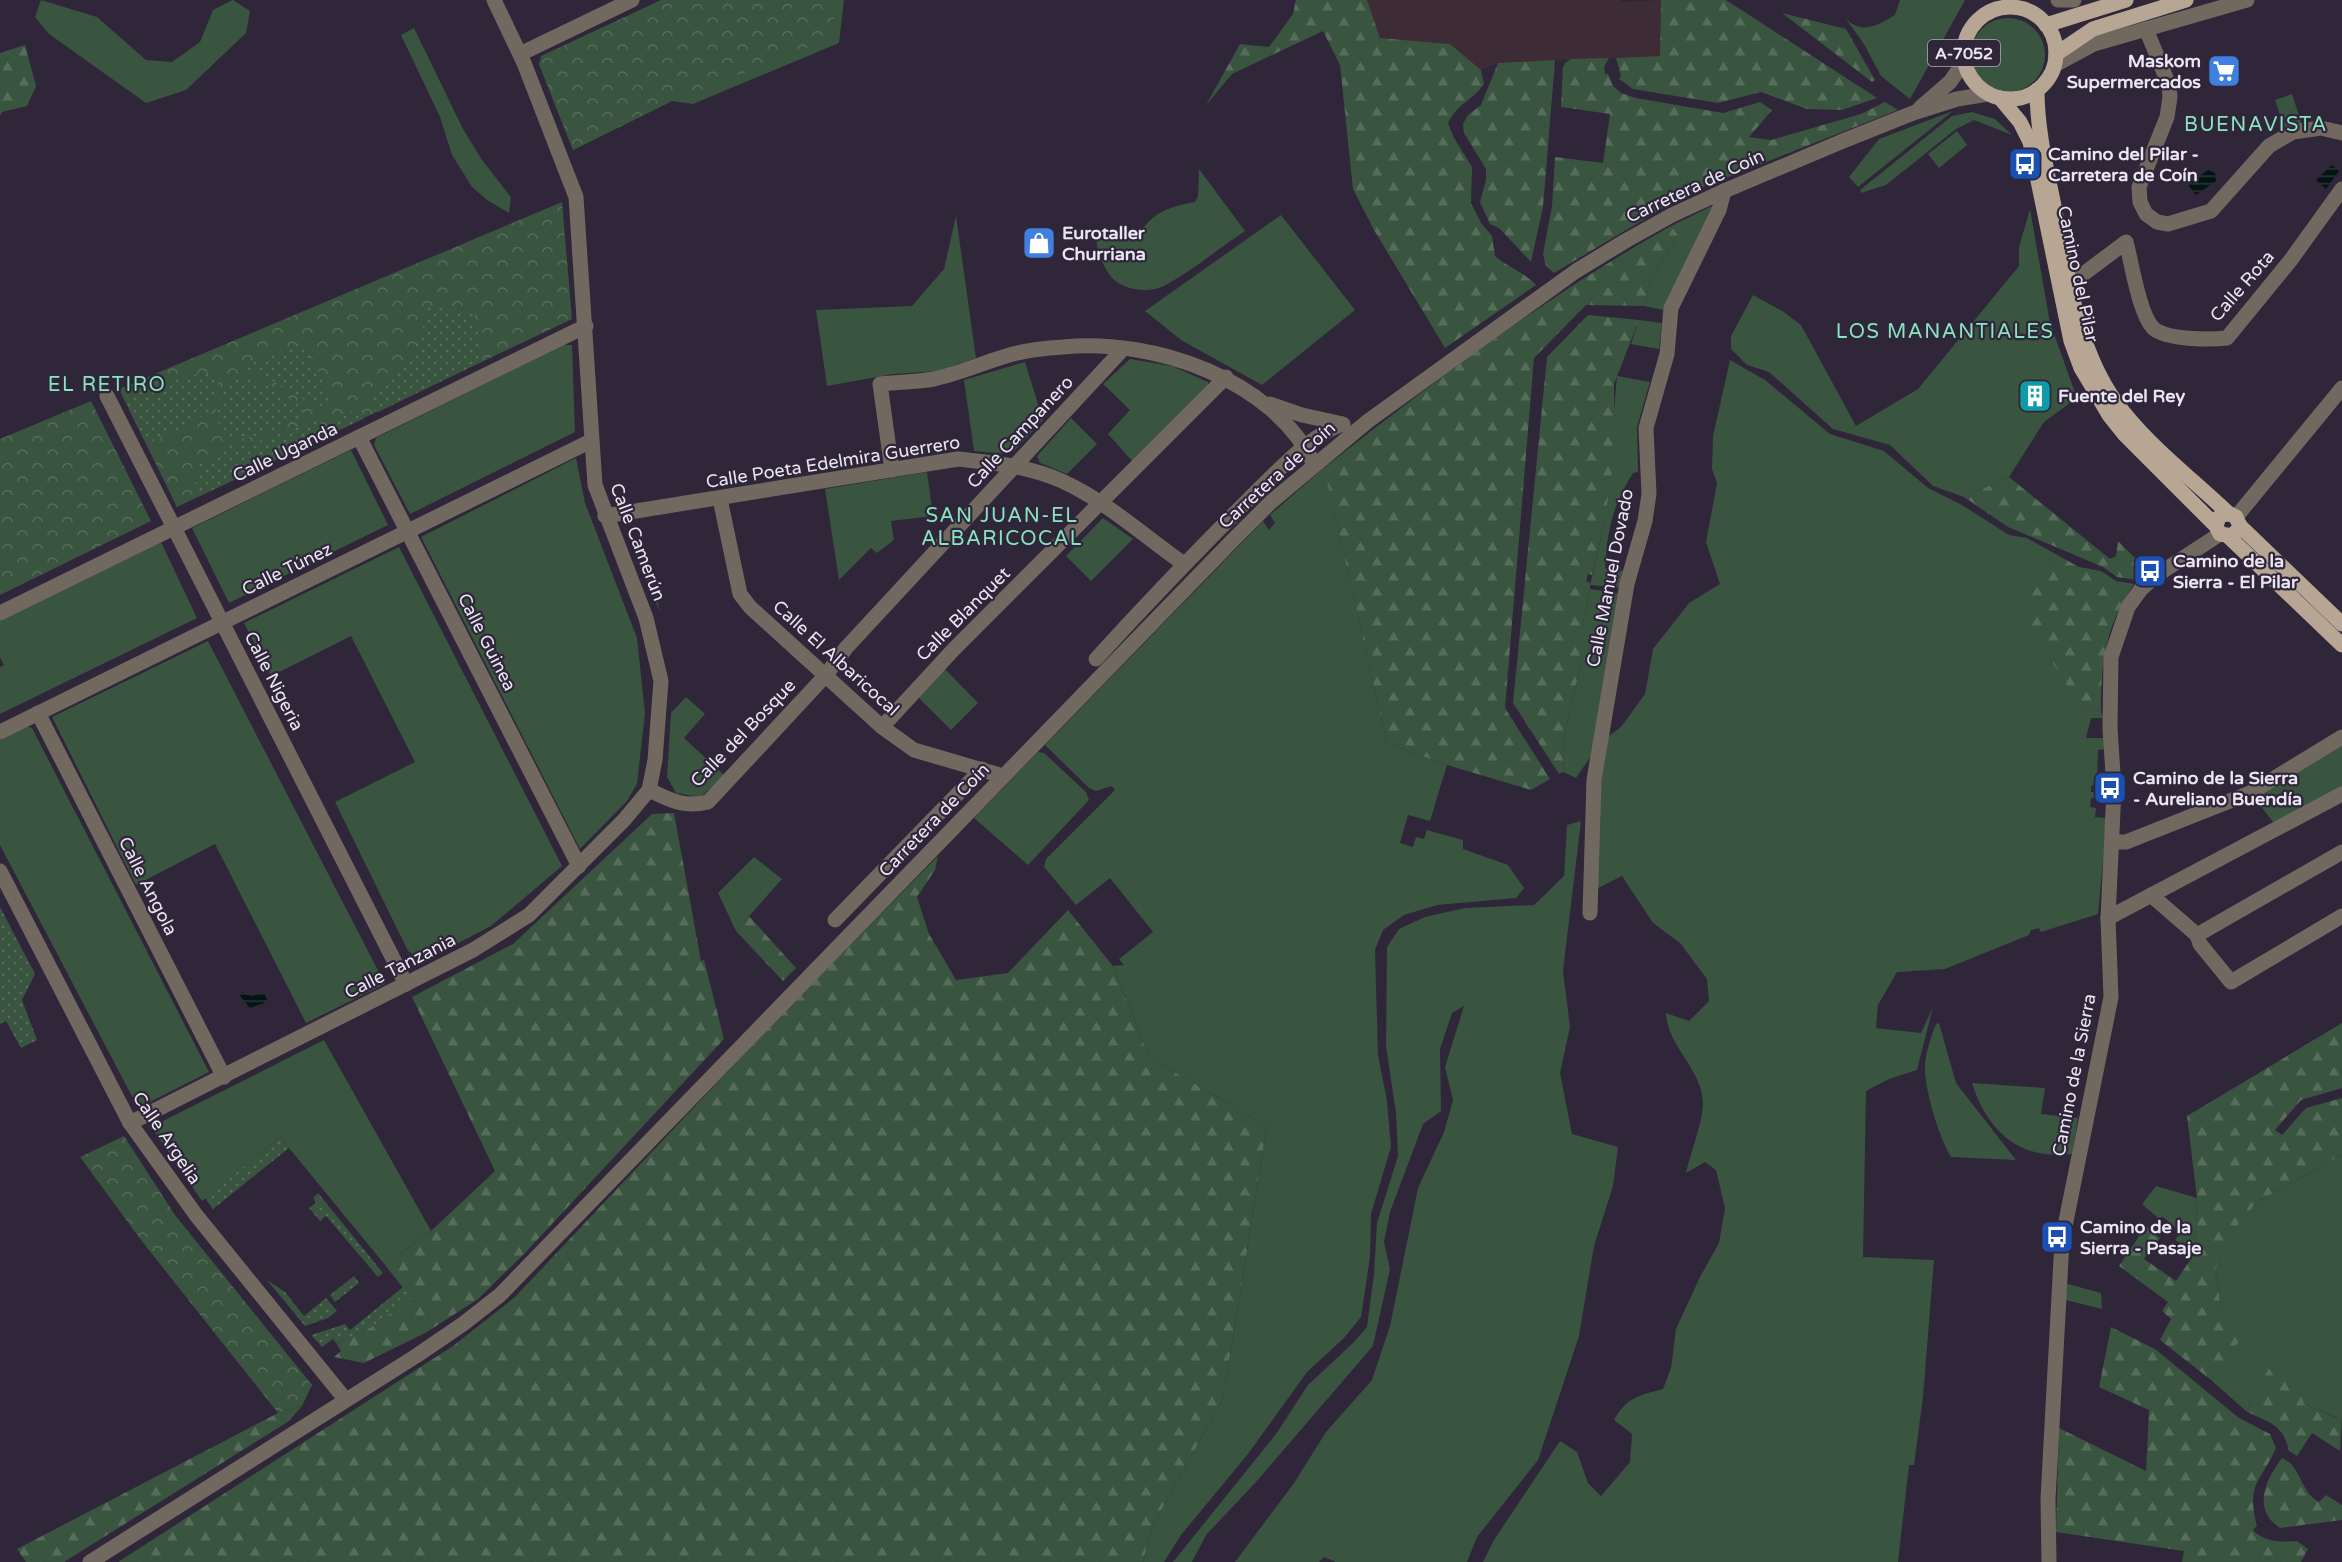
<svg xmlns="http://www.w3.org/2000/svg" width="2342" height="1562" font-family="'Varela Round',sans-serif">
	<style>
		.education { fill: #3d2c36 }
		.grass { fill: #39543f; fill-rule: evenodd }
		.forest { fill: url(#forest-firs) }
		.park { fill: url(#park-crowns) }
		.garden { fill: url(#garden-dots) }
		.water { fill: url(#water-rules) }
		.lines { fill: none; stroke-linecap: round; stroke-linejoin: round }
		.minor { stroke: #716960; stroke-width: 15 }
		.major { stroke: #b7a693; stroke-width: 15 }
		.labels { text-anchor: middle; stroke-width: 4.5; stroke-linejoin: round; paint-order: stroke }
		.shield { fill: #2f263a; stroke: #b3acbc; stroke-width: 1.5 }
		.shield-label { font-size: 16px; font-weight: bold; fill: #ebe6f4 }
		.poi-label { font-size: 18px; font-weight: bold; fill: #ebe6f4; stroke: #2f263a; text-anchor: start }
		.street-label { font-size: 18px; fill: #ebe6f4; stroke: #2f263a }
		.neighbourhood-label { font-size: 20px; letter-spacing: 1.5px; fill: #89e4c2; stroke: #2f263a }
	</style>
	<defs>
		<pattern id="forest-firs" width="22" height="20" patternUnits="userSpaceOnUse" patternTransform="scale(1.5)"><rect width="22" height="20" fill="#39543f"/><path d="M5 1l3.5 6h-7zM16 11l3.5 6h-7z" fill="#566d5b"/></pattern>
		<pattern id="park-crowns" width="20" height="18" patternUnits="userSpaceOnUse" patternTransform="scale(1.5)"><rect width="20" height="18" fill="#39543f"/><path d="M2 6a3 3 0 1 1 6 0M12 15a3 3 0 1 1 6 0" fill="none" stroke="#566d5b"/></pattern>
		<pattern id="garden-dots" width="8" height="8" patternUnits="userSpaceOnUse" patternTransform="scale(1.5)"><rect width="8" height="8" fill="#39543f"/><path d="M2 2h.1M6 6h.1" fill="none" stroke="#566d5b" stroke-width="1.8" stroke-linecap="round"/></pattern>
		<pattern id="water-rules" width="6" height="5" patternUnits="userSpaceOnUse" patternTransform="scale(1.5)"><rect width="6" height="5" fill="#021414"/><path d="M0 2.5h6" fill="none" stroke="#273637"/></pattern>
	</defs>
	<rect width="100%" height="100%" fill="#2f263a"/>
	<polygon class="education" points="1367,0 1620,0 1622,2 1661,0 1660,56 1498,63 1481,70 1450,44 1380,38"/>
	<g class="grass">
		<polygon points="41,0 97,17 146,60 172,62 200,42 213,10 233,0 250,11 246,33 186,90 146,103 49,34 35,17"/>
		<polygon points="833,0 844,0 839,43 693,104 672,101 573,150 539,64 547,68"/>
		<path d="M1900,0H1965L1910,99L1881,76L1864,44L1846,19C1863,35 1878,25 1895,15Z"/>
		<circle cx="2008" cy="55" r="37"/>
		<polygon points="414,28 463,129 482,160 511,197 509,213 487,200 472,187 452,155 440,117 401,35"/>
		<polygon points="2292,94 2302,125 2285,130 2275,100"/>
		<polygon points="1953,111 1858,187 1849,177 1879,139"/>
		<polygon points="1972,112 1995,119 2012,135 1974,120 1956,129 1886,185 1861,193 1860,190 1952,116"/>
		<polygon points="1957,131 1967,145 1939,168 1928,154"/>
		<path d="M1199,169L1245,231C1218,249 1192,271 1164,286C1148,294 1119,290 1109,274C1100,260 1095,248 1097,231H1141C1155,211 1172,206 1195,202L1198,196Z"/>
		<polygon points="1712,206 1716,208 1664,310 1644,306 1651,279 1678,235 1671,226"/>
		<path d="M2030,209L2050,323L2077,398L2044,422L2009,477L1964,497L1933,486L1890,445L1833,429L1769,372L1747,365L1731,349V336L1753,295L1784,312L1801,325L1856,426L1918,389L2019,266V247ZM2038,381L2050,393L2032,411L2020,399Z"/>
		<polygon points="1281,215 1355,310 1262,385 1181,340 1145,311"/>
		<polygon points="956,216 976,358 938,371 893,374 827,386 816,310 912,306 944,269"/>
		<polygon points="1639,320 1662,323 1659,349 1631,344"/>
		<polygon points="563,345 572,345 575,432 410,514 374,445 376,438"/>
		<polygon points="1130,359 1172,366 1208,382 1208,386 1133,462 1108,434 1130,410 1103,384"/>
		<path d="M1730,360L1765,380L1830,434L1884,451L1928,488L1962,505L2009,535L2027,538L2059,556L2025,604L2080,706L2101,712L2103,718H2091L2086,738H2104L2105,749L2098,750L2097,783L2091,786V792H2096V798H2091L2090,807L2096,808L2095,817L2107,818L2098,914L2041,932L2039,928L2031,930L2029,935L1945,969L1897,972L1878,1005L1876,1028L1921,1033L1933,1007L1917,1070L1889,1079L1866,1091L1863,1257L1934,1260L1923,1397L1914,1465H1909L1898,1562H1483L1494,1540L1560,1441L1577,1452L1588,1483L1601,1496L1630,1462L1632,1434L1614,1420C1626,1398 1639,1395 1663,1389L1671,1368L1676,1329L1700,1277L1719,1243L1725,1208L1716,1170L1705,1162L1686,1173C1690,1155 1703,1120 1703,1104C1703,1070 1667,1046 1666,1013L1689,1021L1709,1001L1707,979L1680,943L1653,923L1622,876L1596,889L1598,813L1606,738L1621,727L1645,694L1653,649L1689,603L1720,584L1706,542L1717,483L1712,469L1713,436Z"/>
		<polygon points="1025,362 1043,420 1013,452 1005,454 974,451 964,380"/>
		<path d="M1617,376L1650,382L1637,427L1638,472L1633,473C1613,504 1607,531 1605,568L1624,571L1620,588L1590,585L1604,525Z"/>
		<polygon points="1071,418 1097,444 1067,474 1040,463 1037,456"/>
		<polygon points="351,450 388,525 229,603 192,528"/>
		<polygon points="576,458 585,503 637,638 645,713 637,784 627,801 580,849 421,537"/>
		<polygon points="927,472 933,516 891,521 894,540 877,553 871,548 839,580 825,489"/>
		<polygon points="1318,473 1318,483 1326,476 1387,743 1447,765 1430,821 1408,815 1400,843 1413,847 1416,837 1424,839 1427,830 1463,840 1463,849 1508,865 1524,888 1516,898 1437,905 1404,915 1383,930 1375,950 1378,1055 1387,1101 1391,1147 1371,1214 1370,1257 1361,1317 1344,1338 1307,1372 1248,1454 1181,1535 1164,1562 1143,1562 1152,1527 1223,1399 1267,1126 1149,1057 1113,966 1124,965 1119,959 1153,932 1110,878 1076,905 1044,867 1046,859 1115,790 1112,786 1096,791 1089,788 1045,745 1263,521 1269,530 1275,523 1270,515"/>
		<polygon points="1103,518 1133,539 1091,581 1066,556"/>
		<polygon points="161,542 197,618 0,714 0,667 4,665 0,657 0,620"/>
		<polygon points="399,547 562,866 491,926 424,961 408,951 335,802 415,762 351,636 271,676 244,623"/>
		<polygon points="1590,589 1618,593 1591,756 1576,778 1563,772 1565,732 1582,659 1582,629"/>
		<polygon points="208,641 385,984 306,1023 215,844 136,885 52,717"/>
		<polygon points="943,667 978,703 951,730 918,697"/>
		<polygon points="686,697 705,714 684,738 725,776 700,797 676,793 667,777 671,713"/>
		<polygon points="26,726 32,728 209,1072 144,1105 136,1104 0,845 0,740"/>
		<polygon points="2342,742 2342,791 2277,827 2253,796"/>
		<polygon points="1038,752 1044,753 1086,792 1089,800 1028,865 974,818"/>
		<polygon points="1581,821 1563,971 1570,1027 1560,1073 1572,1134 1618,1147 1613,1186 1594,1246 1579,1336 1538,1460 1477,1537 1467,1562 1336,1562 1324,1557 1319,1562 1235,1562 1294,1483 1326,1432 1372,1380 1390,1326 1418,1188 1444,1132 1453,1100 1445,1067 1464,1006 1452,1013 1440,1049 1441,1111 1423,1124 1390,1212 1384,1242 1390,1269 1373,1346 1256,1482 1206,1535 1192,1562 1173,1562 1276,1434 1308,1385 1352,1344 1367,1327 1374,1274 1377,1223 1398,1156 1396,1113 1386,1046 1387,947 1399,929 1425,917 1465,908 1534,905 1564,876 1567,825"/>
		<polygon points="754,857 782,879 736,931 718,893"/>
		<path d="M1939,1023L1956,1083L2016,1160L1951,1157C1939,1137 1924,1089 1925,1065C1926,1052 1931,1036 1936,1024Z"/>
		<polygon points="324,1040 431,1231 385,1265 280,1137 202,1201 154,1131 159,1123"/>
		<path d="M1972,1083L2045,1088L2041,1114L2078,1118L2072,1154C2020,1161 1987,1131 1972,1083Z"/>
		<polygon points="2342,1155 2342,1415 2338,1418 2304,1404 2251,1399 2247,1412 2211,1380 2241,1337 2221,1306 2215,1270 2231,1232 2257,1202"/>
		<polygon points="2156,1186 2197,1198 2195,1253 2175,1240 2181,1232 2163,1217 2158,1218 2142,1204"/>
		<polygon points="2064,1283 2101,1293 2102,1309 2062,1299"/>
	</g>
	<g class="forest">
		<path d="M1296,0H1367L1380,38L1450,44L1481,70L1484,84C1472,101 1458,103 1448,123L1454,138L1472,167L1471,203L1481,223L1492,236L1495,256C1509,268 1524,272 1536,285L1445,348L1374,230L1353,189L1340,65L1323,31L1232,74L1206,105L1240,44L1269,47L1293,14Z"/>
		<polygon points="1661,0 1726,0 1877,98 1842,110 1807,109 1761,92 1718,103 1633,89 1619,79 1621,76 1616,58 1660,56"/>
		<polygon points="1782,13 1846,29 1875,80 1872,82"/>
		<polygon points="25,45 36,86 27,106 2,112 0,116 0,53"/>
		<polygon points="1609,58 1604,67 1605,74 1608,74 1613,86 1621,93 1636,98 1723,113 1760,102 1772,110 1749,137 1771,140 1861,114 1885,102 1898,110 1690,192 1554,273 1546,266 1543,254 1552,206 1555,157 1603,163 1610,114 1561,107 1563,67 1565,63 1571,59"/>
		<polygon points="1555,60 1543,207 1531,262 1499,228 1490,224 1480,202 1486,180 1486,169 1464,133 1463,124 1468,115 1481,105 1498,63"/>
		<path d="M1671,226L1678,235L1651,279L1644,306L1586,305L1534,358L1505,708L1550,779L1531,790L1447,765L1387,743L1326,477L1318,483V473C1430,384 1546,296 1671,226Z"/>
		<polygon points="1588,315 1639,320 1614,384 1614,457 1604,525 1592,575 1588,574 1586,581 1590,583 1590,589 1582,629 1582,659 1565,732 1563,772 1559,774 1513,703 1547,357"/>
		<polygon points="2009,477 2110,559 2116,556 2118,541 2147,570 2136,580 2117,577 2103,567 2008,527 1964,497"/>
		<path d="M2059,556L2079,567L2101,571L2116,581L2134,584C2105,627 2101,661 2101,712L2080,706L2029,625L2024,604Z"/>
		<polygon points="674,813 701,961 704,960 724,1039 524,1254 478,1299 427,1332 364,1363 334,1357 341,1351 336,1343 367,1330 411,1298 385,1265 431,1231 495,1171 412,997 513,944 652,814"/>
		<polygon points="938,856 935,870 917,897 929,934 956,980 1008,973 1068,910 1113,966 1149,1057 1267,1126 1223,1399 1152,1527 1143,1562 118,1562 453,1346 515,1297 782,1014"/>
		<polygon points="749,916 796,968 783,981 736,931"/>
		<polygon points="2342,1023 2342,1088 2301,1100 2275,1130 2282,1135 2306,1108 2342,1098 2342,1155 2257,1202 2231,1233 2215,1270 2221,1306 2242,1337 2211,1380 2160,1340 2171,1319 2162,1311 2168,1302 2119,1266 2146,1226 2160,1238 2144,1259 2176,1281 2195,1253 2197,1198 2187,1116"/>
		<path d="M2111,1327L2155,1349L2239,1418L2270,1434L2276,1448C2260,1483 2246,1484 2257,1526L2253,1530C2265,1543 2281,1542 2297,1541L2308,1549L2301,1562H2182L2184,1551L2056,1532L2059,1428L2146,1471L2149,1410L2099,1387Z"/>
		<path d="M2270,1367L2293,1368L2304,1404L2337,1418L2342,1415L2340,1451L2312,1433L2297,1456L2289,1451C2283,1424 2270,1423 2247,1412L2251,1399Z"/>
		<polygon points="302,1406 289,1421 64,1562 26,1562 17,1549 278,1413"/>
		<path d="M2282,1458C2301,1465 2300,1492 2319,1502L2326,1495L2342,1505V1520L2280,1528C2252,1510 2265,1480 2282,1458Z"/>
	</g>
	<g class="park">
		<path d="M661,0H835C834,17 835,30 822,42L672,101L573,150L539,64L541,56Z"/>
		<polygon points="562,202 572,319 177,507 119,389"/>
		<polygon points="91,401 151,521 0,595 0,439"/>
		<polygon points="124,1136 175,1215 312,1385 302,1406 278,1413 141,1240 80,1157"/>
	</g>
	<g class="garden">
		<path d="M428,307L474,312L483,361L378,412L374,410L368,396C403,375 421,347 428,307Z"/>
		<polygon points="301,344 305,345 329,392 330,396 320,407 316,408 287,388 246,368 246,363"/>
		<path d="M213,373L219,381L206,416C192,417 191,421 182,430C179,433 149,441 144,440L124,399L126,396L167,378Z"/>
		<path d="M242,377C259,381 298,398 305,414C293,424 243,446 228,436C223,433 220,422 214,417L225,384Z"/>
		<polygon points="359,408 363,411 363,419 340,430 335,426 334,418"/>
		<polygon points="315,419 318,419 327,432 326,436 198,497 195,484 200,462 218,458 227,446 265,440"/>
		<polygon points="643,544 660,612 632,546"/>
		<polygon points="0,907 35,974 22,1000 37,1040 21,1048 6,1021 0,1024"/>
		<polygon points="280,1137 289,1148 213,1209 205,1198"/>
		<polygon points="318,1193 383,1273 378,1277 326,1216 320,1221 309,1208 316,1203 313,1198"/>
		<polygon points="354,1276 359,1283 335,1302 330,1295"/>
		<polygon points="267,1280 285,1292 304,1316 326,1298 337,1311 328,1318 305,1326"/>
		<polygon points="403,1287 412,1298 367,1330 336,1343 333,1339 322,1347 311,1335 345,1324 350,1330"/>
	</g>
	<g class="water">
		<polygon points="2332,165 2339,171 2326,189 2316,180"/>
		<polygon points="2208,170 2215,173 2216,181 2196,195 2188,185"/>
		<polygon points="242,992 251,996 264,993 267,999 264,1003 250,1008 240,996"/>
	</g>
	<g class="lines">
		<g class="minor">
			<polyline points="2058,0 2074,0"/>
			<polyline points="2146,29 2169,85 2170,97 2167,117 2139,187 2140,202 2146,214 2157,222 2168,224 2211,211 2269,146 2293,132 2321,128 2342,133"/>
			<polyline points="520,54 632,0"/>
			<polyline points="2055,65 2094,44 2247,0"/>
			<polyline points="1920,108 1950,82 1964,62"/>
			<path d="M2070,284L2126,242C2132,264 2139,313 2153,328C2166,340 2211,340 2227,338L2290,261L2342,189"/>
			<polyline points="107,396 406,984"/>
			<polyline points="1270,404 1302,415 1343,424"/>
			<polyline points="359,437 579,866"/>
			<path d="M892,470L880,384C898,382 917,382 934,379C961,373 987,361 1013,354C1029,350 1047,348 1063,347C1153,338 1273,379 1314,464"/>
			<polyline points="720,499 740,594 750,607 882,727 914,750 1003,776"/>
			<path d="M605,516L958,459C994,463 1029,466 1062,481C1106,501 1144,536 1184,564"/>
			<polyline points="2236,517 2342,388"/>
			<polyline points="0,613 586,326"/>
			<path d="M1096,659C1146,604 1197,551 1249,499C1276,473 1306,438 1342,424"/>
			<polyline points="38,713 224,1077"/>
			<polyline points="882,727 954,649 1226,377"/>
			<polyline points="0,732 591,441"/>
			<path d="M649,790C670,800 684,808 708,802L826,675L846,648L1123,349"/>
			<polyline points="2112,842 2126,842 2250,793 2342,737"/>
			<polyline points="0,871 130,1123 196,1215 345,1399"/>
			<polyline points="2151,895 2197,935 2200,944 2231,982 2342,916"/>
			<polyline points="1590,913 1594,780 1627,584 1645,521 1649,494 1646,428 1667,354 1671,308 1719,210 1724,191"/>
			<polyline points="2108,918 2342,794"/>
			<polyline points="835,920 982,769"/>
			<polyline points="2197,935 2342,852"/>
			<polyline points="130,1123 473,950 529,915 624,820 649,790 655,760 661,681 646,618 595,485 576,197 524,63 494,0"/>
			<polyline points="90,1562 416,1356 463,1324 500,1295 1232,541 1271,502 1368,421 1576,271 1627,240 1672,215 1724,191 1843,141 1913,113 1957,99 1988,94"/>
			<polyline points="2049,1562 2048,1499 2062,1241 2111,997 2108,918 2114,789 2110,728 2111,657 2128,607 2141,589 2157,575 2220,534"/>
		</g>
		<g class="major">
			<circle cx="2010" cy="53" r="46"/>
			<polyline points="2046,25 2126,0"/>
			<polyline points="2056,54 2093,29 2186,0"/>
			<path d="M2037,90C2037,133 2048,174 2056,216C2069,279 2077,347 2115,401C2145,443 2190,477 2228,513"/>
			<polyline points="2000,98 2020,122 2030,142 2071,341 2081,368 2109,415 2125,435 2216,526 2220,534 2233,536 2240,526 2236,517 2228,513 2219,517 2216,526"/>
			<polyline points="2240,526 2342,624"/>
			<polyline points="2229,537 2342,645"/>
		</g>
	</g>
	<defs>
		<g id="supermarket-square" transform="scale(1.725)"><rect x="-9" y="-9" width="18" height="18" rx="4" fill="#3f7fe0" stroke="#2f263a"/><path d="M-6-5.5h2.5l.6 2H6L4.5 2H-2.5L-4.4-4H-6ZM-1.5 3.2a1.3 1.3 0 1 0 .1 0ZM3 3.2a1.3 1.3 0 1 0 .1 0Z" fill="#fff"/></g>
		<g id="bus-square" transform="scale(1.725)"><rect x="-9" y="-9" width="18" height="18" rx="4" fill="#1a4fb4" stroke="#2f263a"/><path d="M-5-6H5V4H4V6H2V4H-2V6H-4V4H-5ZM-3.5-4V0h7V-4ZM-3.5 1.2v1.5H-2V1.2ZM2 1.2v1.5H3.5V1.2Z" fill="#fff"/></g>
		<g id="shop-square" transform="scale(1.725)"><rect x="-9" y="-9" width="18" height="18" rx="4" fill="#3f7fe0" stroke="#2f263a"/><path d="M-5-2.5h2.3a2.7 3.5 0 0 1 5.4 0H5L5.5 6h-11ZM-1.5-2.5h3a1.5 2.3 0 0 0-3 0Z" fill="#fff"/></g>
		<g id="building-square" transform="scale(1.725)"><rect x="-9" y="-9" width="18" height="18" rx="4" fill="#0f9aa8" stroke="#2f263a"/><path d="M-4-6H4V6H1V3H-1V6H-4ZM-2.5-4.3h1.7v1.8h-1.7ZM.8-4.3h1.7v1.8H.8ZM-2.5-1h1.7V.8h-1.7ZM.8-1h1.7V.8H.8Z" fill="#fff"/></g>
	</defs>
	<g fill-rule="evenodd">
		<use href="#supermarket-square" x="2224" y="71"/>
		<use href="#bus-square" x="2025" y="164"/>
		<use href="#shop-square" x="1039" y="243"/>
		<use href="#building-square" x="2035" y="396"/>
		<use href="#bus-square" x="2150" y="571"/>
		<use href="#bus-square" x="2110" y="788"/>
		<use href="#bus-square" x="2057" y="1237"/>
	</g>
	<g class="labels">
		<rect class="shield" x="1928" y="40" width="72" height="26" rx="4.5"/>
		<g class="shield-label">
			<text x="1964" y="59">A-7052</text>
		</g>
		<g class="poi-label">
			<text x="2201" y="67" text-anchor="end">Maskom<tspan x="2201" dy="21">Supermercados</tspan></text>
			<text x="2048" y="160">Camino del Pilar -<tspan x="2048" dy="21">Carretera de Coín</tspan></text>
			<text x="1062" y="239">Eurotaller<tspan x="1062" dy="21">Churriana</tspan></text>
			<text x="2058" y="402">Fuente del Rey</text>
			<text x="2173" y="567">Camino de la<tspan x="2173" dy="21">Sierra - El Pilar</tspan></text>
			<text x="2133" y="784">Camino de la Sierra<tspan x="2133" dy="21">- Aureliano Buendía</tspan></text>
			<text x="2080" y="1233">Camino de la<tspan x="2080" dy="21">Sierra - Pasaje</tspan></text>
		</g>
		<g class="street-label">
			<text transform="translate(1695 186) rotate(-25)" y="6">Carretera de Coín</text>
			<text transform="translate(2078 274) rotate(78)" y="6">Camino del Pilar</text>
			<text transform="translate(2242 286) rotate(-49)" y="6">Calle Rota</text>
			<text transform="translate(1020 432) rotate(-47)" y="6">Calle Campanero</text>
			<text transform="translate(285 452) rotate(-26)" y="6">Calle Uganda</text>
			<text transform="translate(833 462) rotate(-9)" y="6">Calle Poeta Edelmira Guerrero</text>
			<text transform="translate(1277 475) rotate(-42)" y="6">Carretera de Coín</text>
			<text transform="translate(638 542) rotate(69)" y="6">Calle Camerún</text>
			<text transform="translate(287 569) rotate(-26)" y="6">Calle Túnez</text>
			<text transform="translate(1610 578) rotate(-79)" y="6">Calle Manuel Dovado</text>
			<text transform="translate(963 614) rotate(-45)" y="6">Calle Blanquet</text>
			<text transform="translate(487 642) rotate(63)" y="6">Calle Guinea</text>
			<text transform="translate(836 658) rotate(42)" y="6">Calle El Albaricocal</text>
			<text transform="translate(274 681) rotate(63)" y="6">Calle Nigeria</text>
			<text transform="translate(743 733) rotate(-46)" y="6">Calle del Bosque</text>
			<text transform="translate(934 820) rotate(-46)" y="6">Carretera de Coín</text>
			<text transform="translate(148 886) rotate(63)" y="6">Calle Angola</text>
			<text transform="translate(400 966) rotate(-27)" y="6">Calle Tanzania</text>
			<text transform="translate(2074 1075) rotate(-79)" y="6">Camino de la Sierra</text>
			<text transform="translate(167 1138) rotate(56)" y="6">Calle Argelia</text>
		</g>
		<g class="neighbourhood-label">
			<text x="2256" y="131">BUENAVISTA</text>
			<text x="1945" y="338">LOS MANANTIALES</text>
			<text x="107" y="391">EL RETIRO</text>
			<text x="1002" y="522">SAN JUAN-EL<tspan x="1002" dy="23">ALBARICOCAL</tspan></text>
		</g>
	</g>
</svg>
